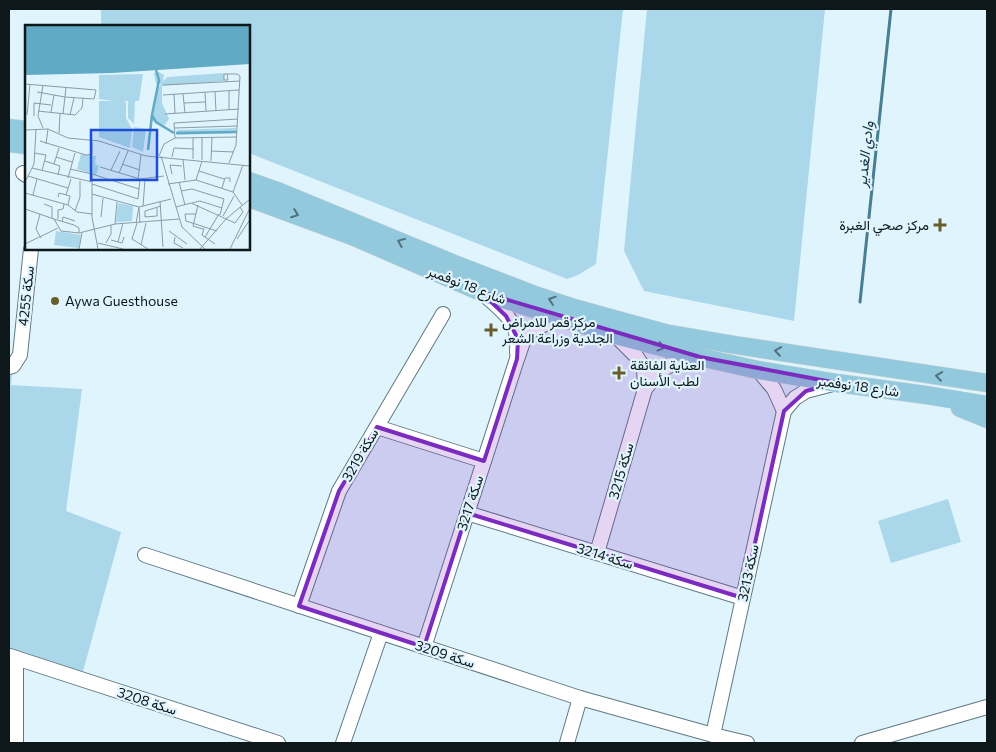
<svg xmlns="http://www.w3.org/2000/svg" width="996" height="752" font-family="Commissioner,Vazirmatn,sans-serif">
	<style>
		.green { fill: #aad7e9 }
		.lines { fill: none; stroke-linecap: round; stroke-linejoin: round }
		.stream { stroke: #487e92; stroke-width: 3 }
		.minor-casing { stroke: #617982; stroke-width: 16 }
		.major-casing { stroke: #d4d5d6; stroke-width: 19 }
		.minor { stroke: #fff; stroke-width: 14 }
		.major { stroke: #93c9dc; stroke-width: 18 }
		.oneway { stroke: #50707c }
		.marked { fill: #7b2cbf; fill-opacity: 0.2; stroke: #7b2cbf; stroke-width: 4; stroke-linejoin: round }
		.poi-dot { fill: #685d2a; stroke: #dff4fd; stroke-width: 2 }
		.labels { text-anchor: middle; stroke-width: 4.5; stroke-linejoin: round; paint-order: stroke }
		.poi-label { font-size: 14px; fill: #0e181b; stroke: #dff4fd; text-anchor: start }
		.street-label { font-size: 14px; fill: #0e181b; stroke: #dff4fd }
		.water-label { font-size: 15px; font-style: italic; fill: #143643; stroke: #dff4fd }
		.inset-river { fill: none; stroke: #61aac5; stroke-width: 2.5 }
		.inset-road { fill: none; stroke: #8b9ca3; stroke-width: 1 }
		.view { fill: #1d4ed8; fill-opacity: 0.15; stroke: #1d4ed8; stroke-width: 2.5 }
		.inset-edge { fill: none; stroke: #0e181b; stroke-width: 2.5 }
	</style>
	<rect width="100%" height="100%" fill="#dff4fd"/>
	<g class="green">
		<polygon points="101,9 623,9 596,264 578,275 567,279 249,153 249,26 101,26"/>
		<polygon points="647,9 825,9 794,321 644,291 624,251"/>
		<polygon points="13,367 11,385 82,389 66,511 121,532 81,679 9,654 9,368"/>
		<polygon points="948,499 961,542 891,563 878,521"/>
	</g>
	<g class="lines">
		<polyline class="stream" points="860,302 891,9"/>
		<g class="minor-casing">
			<g id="minor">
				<polyline points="23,173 26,175"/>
				<path d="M482,293C492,302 511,316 515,329C518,337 517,345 517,353"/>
				<polyline points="9,367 13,366 20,355 31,249"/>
				<polyline points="758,370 774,389 784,411"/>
				<polyline points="645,389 659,372 675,362 698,358"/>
				<polyline points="377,427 484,461"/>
				<polyline points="467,513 743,598"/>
				<polyline points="597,553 645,389 644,368 636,356 615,335"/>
				<polyline points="145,555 580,698 713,735 747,743"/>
				<polyline points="299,606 339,491 443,314"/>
				<path d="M424,647L517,359C520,352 522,342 526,336C534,326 550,323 561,318"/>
				<polyline points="10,656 16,658 16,743"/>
				<polyline points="16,658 278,743"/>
				<polyline points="713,735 784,411 795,398 806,391 833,384"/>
				<polyline points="343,743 381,633"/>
				<polyline points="567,743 580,698"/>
				<polyline points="862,743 987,707"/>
			</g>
		</g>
		<g class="major-casing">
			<g id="major">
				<polyline points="9,128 26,130"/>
				<polyline points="9,143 26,145"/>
				<polyline points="249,181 280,192 457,265 535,295 574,308 621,321 665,333 735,345 987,383"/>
				<polyline points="249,198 352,236 481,292 615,335 700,357 758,370 837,383 926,395 987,405"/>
				<polyline points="960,408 987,419"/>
			</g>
		</g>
		<use href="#minor" class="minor"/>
		<use href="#major" class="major"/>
	</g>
	<defs><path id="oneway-chevron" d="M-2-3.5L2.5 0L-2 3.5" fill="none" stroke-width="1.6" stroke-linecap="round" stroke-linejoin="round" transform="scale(1.25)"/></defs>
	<g class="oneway">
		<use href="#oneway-chevron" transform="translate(295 214) rotate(21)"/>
		<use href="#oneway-chevron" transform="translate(401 242) rotate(-158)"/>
		<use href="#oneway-chevron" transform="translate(552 300) rotate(-161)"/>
		<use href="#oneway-chevron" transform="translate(661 347) rotate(15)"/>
		<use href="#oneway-chevron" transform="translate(778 351) rotate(-172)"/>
		<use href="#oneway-chevron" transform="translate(939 376) rotate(-171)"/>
	</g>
	<path class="marked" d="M481,292L700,357L837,383L806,391L784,411L743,598L467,513L424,647L299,606L339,491L377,427L484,461L517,359L518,339L506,316Z"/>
	<g class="poi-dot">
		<path d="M937.5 217.5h5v5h5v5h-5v5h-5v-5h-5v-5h5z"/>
		<circle cx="55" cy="301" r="5"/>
		<path d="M488.5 322.5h5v5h5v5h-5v5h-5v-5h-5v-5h5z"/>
		<path d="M616.5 365.5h5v5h5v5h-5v5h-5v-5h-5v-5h5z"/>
	</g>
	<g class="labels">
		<g class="poi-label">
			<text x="929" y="230" text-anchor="end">مركز صحي الغبرة</text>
			<text x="65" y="306">Aywa Guesthouse</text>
			<text x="502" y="327">مركز قمر للامراض<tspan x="502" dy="16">الجلدية وزراعة الشعر</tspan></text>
			<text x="630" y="370">العناية الفائقة<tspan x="630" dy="16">لطب الأسنان</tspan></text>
		</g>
		<g class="street-label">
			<text transform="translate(467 285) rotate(21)" y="5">شارع 18 نوفمبر</text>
			<text transform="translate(26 296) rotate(-84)" y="5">سكة 4255</text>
			<text transform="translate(858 386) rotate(8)" y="5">شارع 18 نوفمبر</text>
			<text transform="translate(360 455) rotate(-60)" y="5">سكة 3219</text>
			<text transform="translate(621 471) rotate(-74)" y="5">سكة 3215</text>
			<text transform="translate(470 503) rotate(-72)" y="5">سكة 3217</text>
			<text transform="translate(605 556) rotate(17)" y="5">سكة 3214</text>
			<text transform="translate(748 573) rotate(-78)" y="5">سكة 3213</text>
			<text transform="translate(445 654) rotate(18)" y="5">سكة 3209</text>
			<text transform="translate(147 701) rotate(18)" y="5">سكة 3208</text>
		</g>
		<g class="water-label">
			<text transform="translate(865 154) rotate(-84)" y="5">وادي الغدير</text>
		</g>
	</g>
	<g transform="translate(25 25)">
		<rect width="225" height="225" fill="#dff4fd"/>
		<path d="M134,47L139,50L138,57L142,52L199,48V56L137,61V78L144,94L140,100L127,96L132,66L136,59H131L129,48ZM118,49L114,76H110L109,99L103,93V76H98L101,77V93L107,104L105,123L74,112V76H88L74,74V50ZM109,102L121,104L118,127L107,122ZM211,103V108L152,110V105ZM56,129L71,131L70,139L74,141L71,150L52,144ZM93,178L108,181L107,196L91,197ZM31,206L56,210L54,223L29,220Z" fill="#aad7e9"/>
		<path d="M0,1H225V39L87,48L0,50Z" fill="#61aac5"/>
		<path class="inset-river" d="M131,45L134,55L127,90L131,97L149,108M151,108L212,107M123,125L127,90"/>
		<path class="inset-road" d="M202,49L203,55H199V49H212L215,51L211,120L204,138M0,59L71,65L69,74L40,72M18,60L13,91L18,103M138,60L215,56M12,67L40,72M180,67L181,86M190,67L191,86M149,69L150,88M158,69L160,88M138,70L214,65M159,78L180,77M204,85V66M13,86L50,90L57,83L58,73M26,87L29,70M38,89L41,63M140,89L214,84M2,90L5,59M45,90L49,73M9,91V78L26,80M150,103L212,101M0,105L23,104L43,113L74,116L121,131L225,141M34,108L35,89M150,113L149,98L213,94M177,113V135M15,116L61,130L67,129V117M21,119L23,104M186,126L209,127M9,128L21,130L17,146M134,131L139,119L150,113L212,112M136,131L157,202L180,224M31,132L47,137M147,132L149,123L169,124M158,134L160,155M168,134V113M20,136L35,141L33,150M186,136L187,113M29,139L34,123M97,139L115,145M75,142L115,154L139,151M7,143L67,157M45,144L67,149V192L73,224M86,145L95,126M174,146L199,154M94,148L103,126M67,149L114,164M147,149L145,140L157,141M3,151L43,163M43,153L50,128M113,154L116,130M171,155L177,136M0,157L9,139L11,105M154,157L160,180M67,159L113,174L115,154M143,159L171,155L208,167L217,180M197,163L200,153H205V157M156,166L167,164L199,174L195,190M208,167L218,140M0,168L43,180L52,187L67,189M67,169L114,182L146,174M8,170L12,154M41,170L46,154M33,172L34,168L45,171L43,180M135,176L138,222M167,178L175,176L197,183M19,179L27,182V193M173,180L168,201L178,204M118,181L120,155M151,182L166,178L210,198L218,187L215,182M114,183L115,198M132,183V191L120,192V186L136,181M0,184L29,194L36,206L54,208L90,199L154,194M50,186L55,172V156M15,189L11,204L16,213M171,189H160L161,196L192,206M198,191L209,171M76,192L78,173M29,194L49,200L54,203V208M33,194V185L38,184L39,179M37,196L38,192L50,196M111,198L114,182M112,198L107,214L123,224M90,199L92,177M179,203L177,210L190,219M144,206L162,219M150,212L149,218L158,223M180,212L194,189M212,214L224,196M86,215L97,218L99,212M93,217L98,198M73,218L98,224M81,218L86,209V200M0,219L33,203M116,220L121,198M54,224L57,208M175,224L201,194L225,174M205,224L225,183"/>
		<path class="view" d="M66,105H132V155H66Z"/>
		<rect width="225" height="225" class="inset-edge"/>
	</g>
	<rect width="996" height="752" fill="none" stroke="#0e181b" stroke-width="20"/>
</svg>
